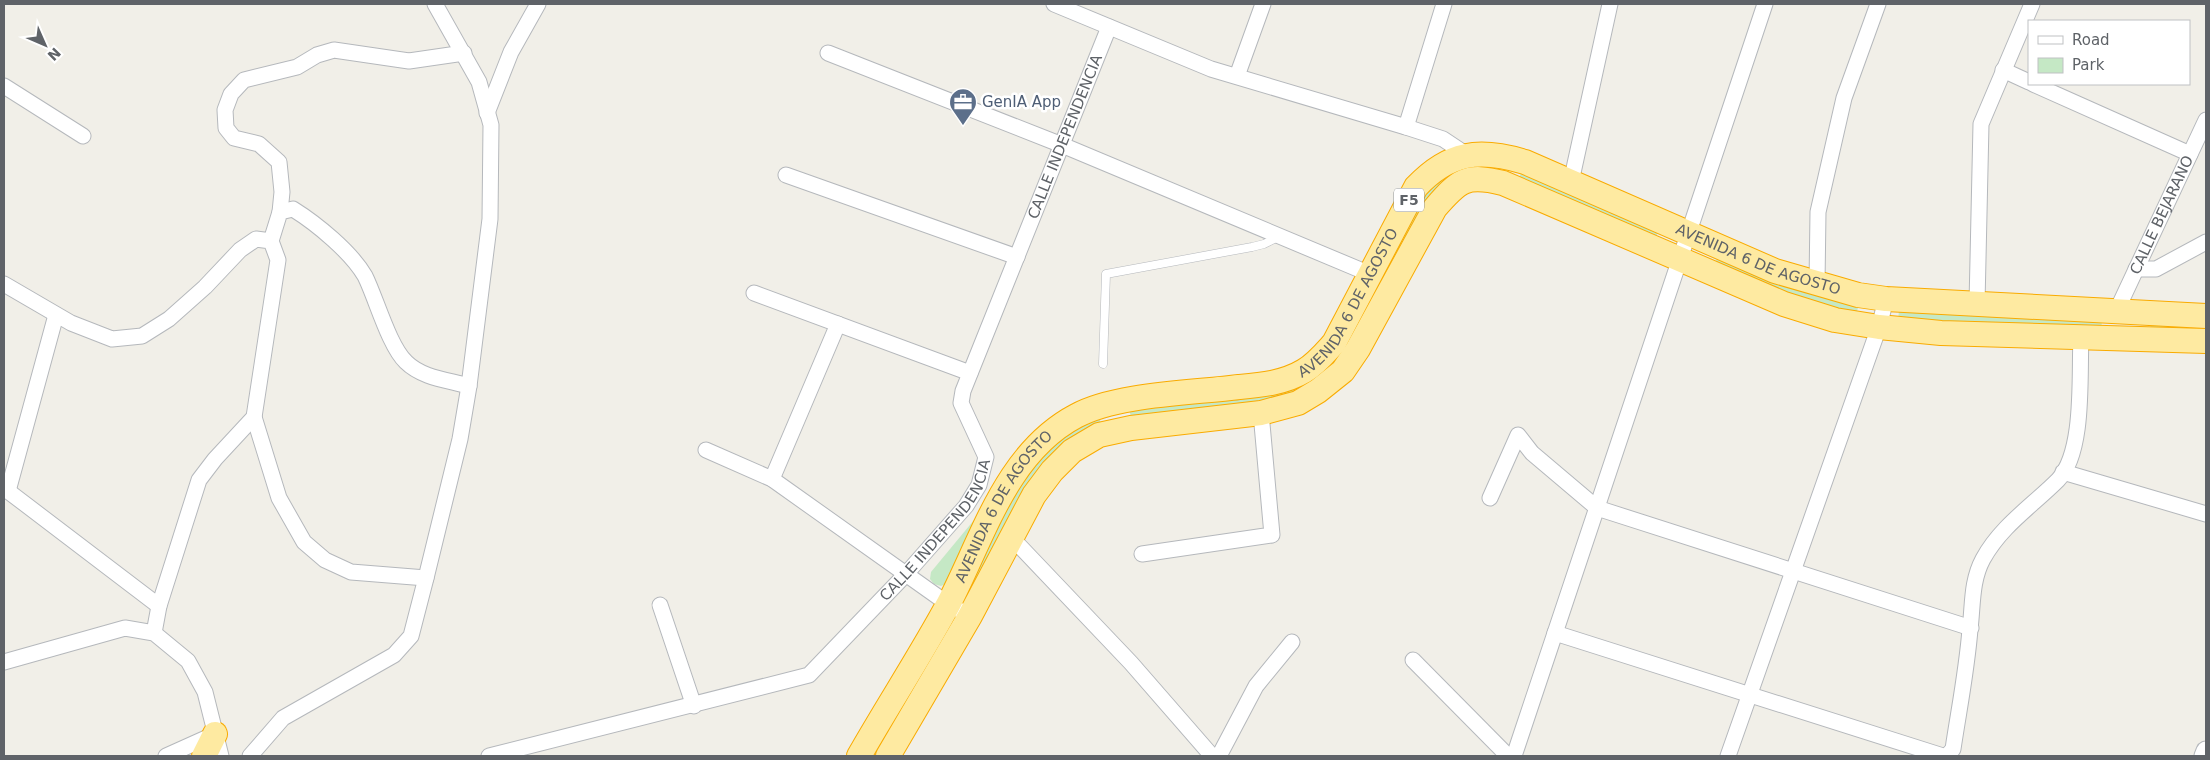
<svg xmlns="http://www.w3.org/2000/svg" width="2210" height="760" font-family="'DejaVu Sans',sans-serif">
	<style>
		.green { fill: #c5e8c5 }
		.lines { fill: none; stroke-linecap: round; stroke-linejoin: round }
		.service-casing { stroke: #b5b8bc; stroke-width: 9 }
		.minor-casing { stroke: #b5b8bc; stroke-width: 17 }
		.tertiary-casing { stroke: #b5b8bc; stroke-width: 21 }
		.trunk-casing { stroke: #f9ab00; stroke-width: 26 }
		.service { stroke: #fff; stroke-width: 8 }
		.minor { stroke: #fff; stroke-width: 15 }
		.tertiary { stroke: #fff; stroke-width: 19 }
		.trunk { stroke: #feeaa1; stroke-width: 24 }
		.labels { text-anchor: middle; stroke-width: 5; stroke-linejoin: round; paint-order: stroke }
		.shield { fill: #fff; stroke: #8f9295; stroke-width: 1 }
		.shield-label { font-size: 14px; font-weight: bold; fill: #5f6368 }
		.service-label { font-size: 15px; fill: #4e5e75; stroke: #fff; text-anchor: start }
		.street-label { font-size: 15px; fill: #5f6368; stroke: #fff }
	</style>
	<rect width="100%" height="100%" fill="#f1efe8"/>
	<g class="green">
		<polygon points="1522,171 1658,232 1654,241 1518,180"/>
		<polygon points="1440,174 1445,181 1354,338 1329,372 1322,366 1422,196"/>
		<polygon points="1718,256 1859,304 1856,315 1825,309 1714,266"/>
		<polygon points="1899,310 2102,320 2101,331 1898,321"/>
		<polygon points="2151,323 2206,326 2206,335 2150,332"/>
		<polygon points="1295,385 1299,394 1285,399 1131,417 1129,409"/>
		<polygon points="1099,416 1101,424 975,586 968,583 1023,476 1059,437"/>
		<polygon points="979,514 948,583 941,586 934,584 930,579 931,572"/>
	</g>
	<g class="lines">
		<g class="service-casing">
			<polyline id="service" points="1103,364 1106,274 1252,247 1264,244 1278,237"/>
		</g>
		<g class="minor-casing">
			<g id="minor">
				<polyline points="1054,4 1211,69 1406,127 1443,139 1467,155"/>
				<polyline points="828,53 1062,145 1370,274"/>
				<polyline points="2003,70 2029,82"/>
				<polyline points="1237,76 1263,4"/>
				<polyline points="2033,84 2190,154"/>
				<polyline points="4,86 83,136"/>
				<polyline points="487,113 511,52 538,4"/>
				<polyline points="1406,127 1444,4"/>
				<polyline points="786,175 1017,257"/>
				<polyline points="1571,182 1610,4"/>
				<polyline points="280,212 282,192 279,162 259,144 234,138 226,128 225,110 231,94 244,80 297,67 317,55 334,50 409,61 464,53"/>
				<path d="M271,241L280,212L293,209C317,224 351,252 365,276C376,298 389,346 406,362C422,378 448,380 469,386"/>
				<polyline points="2136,269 2156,269 2206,242"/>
				<polyline points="4,284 71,323 112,339 142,336 169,319 205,287 240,250 256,239 271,241 278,260 254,417 215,459 199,480 159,606 154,633"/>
				<polyline points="1817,284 1818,212 1844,98 1878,4"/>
				<polyline points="754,293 970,373"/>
				<polyline points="1977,304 1981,124 2032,4"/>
				<path id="s1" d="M2117,310L2206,120"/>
				<polyline points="254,417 279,498 304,542 325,560 351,572 426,578"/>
				<polyline points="706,450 772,479 948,604 970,616"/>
				<polyline points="2063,472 2206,514"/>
				<polyline points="772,479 838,324"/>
				<polyline points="4,488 159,606"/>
				<polyline points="8,491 56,315"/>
				<polyline points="1490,498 1518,435 1532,453 1597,508 1971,628"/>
				<polyline points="1012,538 1131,663 1212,756"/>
				<polyline points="1142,554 1272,535 1261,413"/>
				<polyline points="660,605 694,706"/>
				<polyline points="1555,633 1943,756"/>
				<polyline points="1413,660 1508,756"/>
				<polyline points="4,662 125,628 154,633 188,661 205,692 221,756"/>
				<polyline points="166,756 215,734"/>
				<polyline points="250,756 283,718 394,655 411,636 426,578 460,439 469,386 490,219 491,125 479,82 435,4"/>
				<path id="s2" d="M489,756L809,675L906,574L966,506L979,485L986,457L961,403L963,391L1109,27"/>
				<polyline points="1219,756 1256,686 1292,642"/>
				<polyline points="1514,756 1765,4"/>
				<polyline points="1728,756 1879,327 1886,299"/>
				<path d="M1947,756L1953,749C1959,709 1967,669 1970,629C1973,606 1971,581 1983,559C2001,526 2032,506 2058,480C2085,452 2079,375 2081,337"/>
			</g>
		</g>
		<g class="tertiary-casing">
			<polyline id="tertiary" points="2204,756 2206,751"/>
		</g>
		<g class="trunk-casing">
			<g id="trunk">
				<polyline points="204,756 215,734"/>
				<path id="s3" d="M859,756C888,705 921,655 949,603C983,538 1006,453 1076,416C1116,394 1192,393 1239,387C1261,385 1284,383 1304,371C1316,364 1325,353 1334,343L1416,187C1449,152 1479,148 1525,162L1775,271L1858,295L1886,299L2206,316"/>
				<path d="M888,756L970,616L1034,495L1052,471L1072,451L1099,435L1131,428L1261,413L1298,403L1318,391L1343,371L1358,349L1435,208C1459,180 1466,174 1503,183L1784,304L1835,320L1879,327L1941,333L2206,341"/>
			</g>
		</g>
		<use href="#service" class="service"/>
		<use href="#minor" class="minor"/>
		<use href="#tertiary" class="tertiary"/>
		<use href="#trunk" class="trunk"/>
	</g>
	<defs>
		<g id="office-pin" transform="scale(1.4375)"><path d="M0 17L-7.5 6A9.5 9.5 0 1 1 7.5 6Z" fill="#5c6f8a" stroke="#fff"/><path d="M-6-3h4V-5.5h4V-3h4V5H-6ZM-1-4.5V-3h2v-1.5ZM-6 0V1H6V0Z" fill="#fff"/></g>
	</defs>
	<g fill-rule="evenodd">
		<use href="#office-pin" x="963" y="102"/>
	</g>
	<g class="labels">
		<rect class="shield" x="1394" y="188.5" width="30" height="23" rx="4"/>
		<g class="shield-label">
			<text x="1409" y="205">F5</text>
		</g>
		<g class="service-label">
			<text x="982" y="107">GenIA App</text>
		</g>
		<g class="street-label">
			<text dy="5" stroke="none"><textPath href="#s2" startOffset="960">CALLE INDEPENDENCIA</textPath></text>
			<text dy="5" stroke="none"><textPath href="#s1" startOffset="105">CALLE BEJARANO</textPath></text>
			<text dy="5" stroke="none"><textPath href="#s3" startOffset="1232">AVENIDA 6 DE AGOSTO</textPath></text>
			<text dy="5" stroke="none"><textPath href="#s3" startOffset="724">AVENIDA 6 DE AGOSTO</textPath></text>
			<text dy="5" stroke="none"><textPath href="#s3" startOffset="289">AVENIDA 6 DE AGOSTO</textPath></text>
			<text dy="5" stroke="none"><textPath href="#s2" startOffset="524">CALLE INDEPENDENCIA</textPath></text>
		</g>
	</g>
	<rect width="2210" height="760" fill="none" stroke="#5f6368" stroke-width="10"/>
	<rect x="2028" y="20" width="162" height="65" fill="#ffffff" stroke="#bfc1c3"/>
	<rect x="2038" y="36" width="25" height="8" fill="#ffffff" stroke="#bfc1c3"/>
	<text x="2072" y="45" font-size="15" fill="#5f6368">Road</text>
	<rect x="2038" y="58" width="25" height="15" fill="#c5e8c5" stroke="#bfc1c3"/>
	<text x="2072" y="70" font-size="15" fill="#5f6368">Park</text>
	<g transform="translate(45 45) rotate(135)" stroke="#ffffff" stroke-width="4" paint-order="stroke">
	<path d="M0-4L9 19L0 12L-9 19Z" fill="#5f6368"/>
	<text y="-8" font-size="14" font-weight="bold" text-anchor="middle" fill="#5f6368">N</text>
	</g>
</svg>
